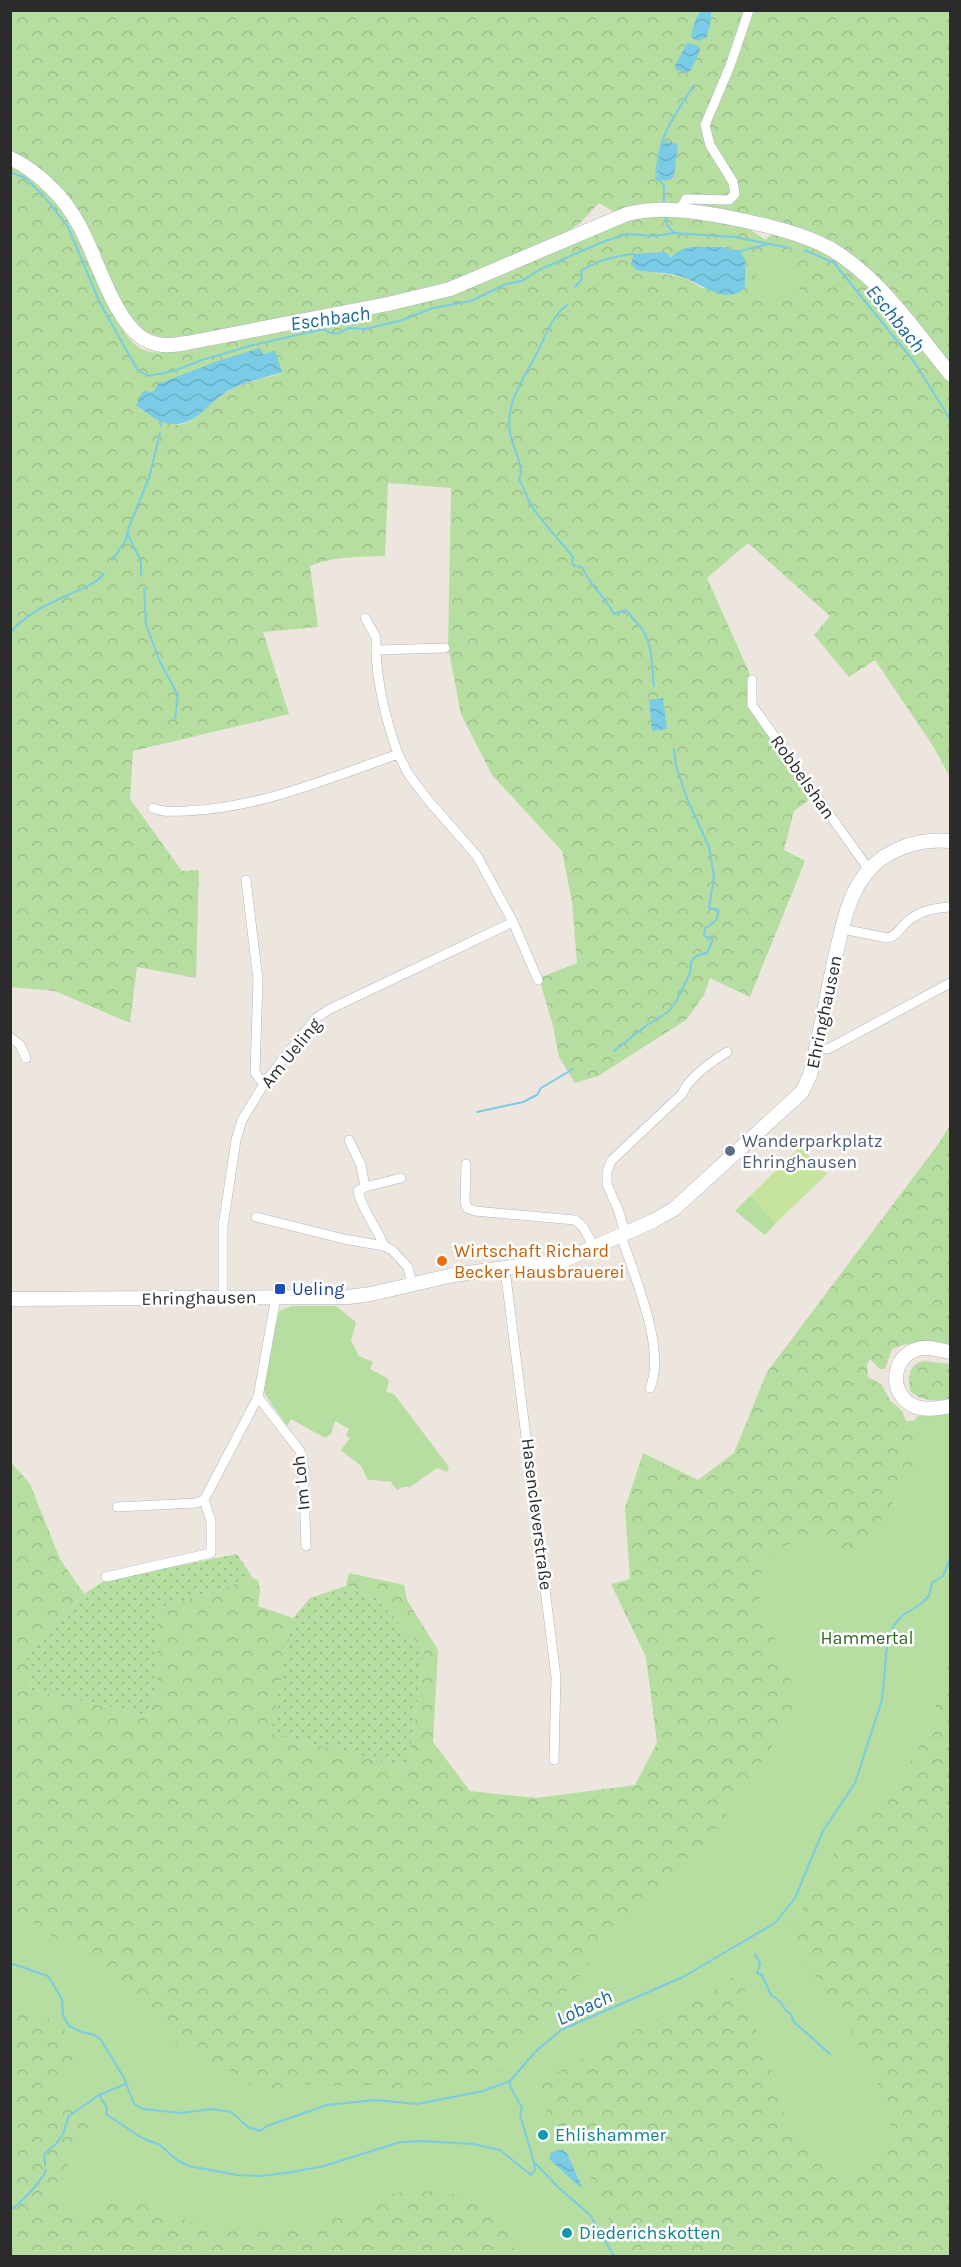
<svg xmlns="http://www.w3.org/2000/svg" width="961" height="2267" font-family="Karla,sans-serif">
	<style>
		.grass { fill: url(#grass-dots) }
		.forest { fill: url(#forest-crowns); fill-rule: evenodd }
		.park { fill: #b6dea0 }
		.pitch { fill: #c7e49c }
		.water { fill: url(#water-waves) }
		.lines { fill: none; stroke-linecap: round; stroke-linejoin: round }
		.stream { stroke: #7acbe5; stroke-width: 2 }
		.minor-casing { stroke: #b2b5be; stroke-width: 10 }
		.secondary-casing { stroke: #b2b5be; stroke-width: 15 }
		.minor { stroke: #fff; stroke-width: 9 }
		.secondary { stroke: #fff; stroke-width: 14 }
		.service-dot { fill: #5c6f8a; stroke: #fff; stroke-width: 2 }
		.food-dot { fill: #e8710a; stroke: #fff; stroke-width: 2 }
		.transit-dot { fill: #1a4fb4; stroke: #fff; stroke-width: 2 }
		.culture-dot { fill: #0f9aa8; stroke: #fff; stroke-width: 2 }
		.labels { text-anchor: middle; stroke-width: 5; stroke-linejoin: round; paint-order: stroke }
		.street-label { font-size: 18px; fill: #2b2b2b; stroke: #fff }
		.service-label { font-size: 18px; fill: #4e5e75; stroke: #fff; text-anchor: start }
		.food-label { font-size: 18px; fill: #c56008; stroke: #fff; text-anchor: start }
		.transit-label { font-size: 18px; fill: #164399; stroke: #fff; text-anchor: start }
		.park-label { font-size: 18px; fill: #2f6320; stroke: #fff }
		.culture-label { font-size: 18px; fill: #0d838f; stroke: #fff; text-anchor: start }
		.water-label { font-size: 20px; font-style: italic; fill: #186a92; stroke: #fff }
	</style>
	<defs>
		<pattern id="grass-dots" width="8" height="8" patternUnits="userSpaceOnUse" patternTransform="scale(1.5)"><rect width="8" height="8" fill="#b6dea0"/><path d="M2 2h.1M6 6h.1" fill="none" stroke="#9dbf8a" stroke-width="1.8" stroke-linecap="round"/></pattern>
		<pattern id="forest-crowns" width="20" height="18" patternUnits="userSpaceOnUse" patternTransform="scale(1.5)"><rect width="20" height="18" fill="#b6dea0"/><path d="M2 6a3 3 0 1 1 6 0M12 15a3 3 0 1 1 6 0" fill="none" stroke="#9dbf8a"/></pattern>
		<pattern id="water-waves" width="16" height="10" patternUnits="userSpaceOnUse" patternTransform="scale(1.5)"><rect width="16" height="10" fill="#7acbe5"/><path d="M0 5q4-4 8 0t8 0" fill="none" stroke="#6aaec5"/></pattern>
	</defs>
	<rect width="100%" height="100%" fill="#ece6df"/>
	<g class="grass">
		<polygon points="237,1554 253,1578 157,1609 157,1682 149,1716 32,1690 26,1653 84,1594 106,1580"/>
		<polygon points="346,1586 375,1597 424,1650 408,1768 270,1733 293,1618 310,1598"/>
	</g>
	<g class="forest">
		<polygon points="11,11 950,11 950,368 866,270 762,221 616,213 599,203 579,224 554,240 437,288 225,332 171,339 159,337 144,331 132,321 123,307 93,239 11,153"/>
		<path d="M10,163C29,176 49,189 62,208C89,246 105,291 124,332C140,354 150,354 176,351L465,289L629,219L651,215L684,216L743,225L766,240L773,233C794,240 818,246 837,259C882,290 916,340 950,382V777L933,746L875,660L849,677L814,635L830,616L748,543L707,578L749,672L751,706L813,797L794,811L784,850L805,861L750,997L710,978L704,995L686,1020L598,1076L575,1083L559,1057L553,1026L539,978L577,963L572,902L562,851L492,775L461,714L448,647L451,488L388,483L385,556C360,557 333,556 310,566L318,627L263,632L289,714L133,751L130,799L182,871L199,870L196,978L137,967L130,1023L55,991L11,987ZM680,250L745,260V288H702L684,277L643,271L668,256H675ZM282,373C265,378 244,382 229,391C194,409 191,444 146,411L149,392Z"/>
		<path d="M950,1125V1344C926,1340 915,1340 892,1349L885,1369H880L870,1359L867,1365L868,1377L881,1384L890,1400L902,1411L906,1421H913L918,1416L950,1412V2256H11L10,1461L30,1484L60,1559L84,1594L26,1653L32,1690L149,1716L157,1682V1609L253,1578L258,1580L260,1591L258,1606L293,1618L271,1733L408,1768L424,1650L375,1597L346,1586L349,1573L404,1585L407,1600L438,1650L433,1742L470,1791L536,1798L635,1785L657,1743L646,1657L611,1584L630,1579L625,1508L643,1453L698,1480L734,1453L767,1372L939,1143Z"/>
		<path d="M924,1361L950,1364V1399C935,1401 922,1402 910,1391C908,1376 908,1365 924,1361Z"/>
	</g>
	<g class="park">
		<path d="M777,254L792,258L801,272L799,293C783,301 773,304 757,294C754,279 754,270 762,256Z"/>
		<polygon points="750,1196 776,1223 765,1235 735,1211"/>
		<path d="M292,1306H336L356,1322L351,1341L359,1356L373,1362L370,1369L387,1378L389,1382L386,1391L394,1394L449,1467L447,1472L437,1468L410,1487H403L397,1490L390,1481C382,1483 376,1479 368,1480L361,1466L341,1450L350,1438L346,1436L349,1429L335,1421L331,1434L325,1438L291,1419L287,1426L265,1394L263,1385L279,1311Z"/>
		<path d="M950,1415V1665L946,1670L930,1728L910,1763L878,1805L837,1848L801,1912L789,1928L787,1934L849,2028L868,2064L885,2100L893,2141L875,2165L859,2172L838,2168L830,2163L822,2153L795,2143L784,2127L783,2097L759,2039L740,1972L696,2002L678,2006L673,2014L653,2021L545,2079L530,2090L543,2105L553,2123L575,2144L626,2256H520C504,2239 505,2207 478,2199C457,2193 414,2188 393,2194C377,2199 362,2208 347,2214C325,2224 300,2231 276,2232C251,2232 210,2226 186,2220C170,2216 156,2204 139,2201C117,2196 89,2208 69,2218L54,2192C60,2166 88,2143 105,2124L55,2089C61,2083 74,2074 77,2065C88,2034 32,2008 11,1995V1908L132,1990L152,2011L177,2046L231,2072L249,2084L267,2090L307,2084L327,2086L368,2085L398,2089L490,2079C504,2071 510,2053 521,2041C529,2032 539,2025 547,2016C566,1995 583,1971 601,1949C610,1939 619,1928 629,1919C645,1905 664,1895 678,1879C709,1845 733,1802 759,1764C768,1750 789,1727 792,1710C803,1653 736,1611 767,1561C786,1528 834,1546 862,1555L914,1466L916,1458L915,1425L926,1419Z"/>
	</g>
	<polygon class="pitch" points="800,1147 827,1174 776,1223 750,1196"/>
	<g class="water">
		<polygon points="702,10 711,12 711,20 707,37 699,41 693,39 691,36 696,18"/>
		<polygon points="687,43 699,46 700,50 691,70 687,73 676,70 675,66"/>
		<path d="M663,141L678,144L674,176C670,181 666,181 660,180L658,177L659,153Z"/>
		<path d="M691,247H720L740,251L745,260V288C724,306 703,284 683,277C668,272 652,273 636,270L631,264L634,254L665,252L671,257L680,250Z"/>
		<path d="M260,348L263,354L275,351L282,372C265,378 244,382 228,391C205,404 192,434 160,421C152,418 145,410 136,406L141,394L146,390L149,392L154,391L158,384L218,361Z"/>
		<polygon points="663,698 667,729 652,731 649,700"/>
		<polygon points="557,2150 563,2150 567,2153 582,2187 580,2187 549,2159 551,2153"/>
	</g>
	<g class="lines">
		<g class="stream">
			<path d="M10,172L25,178L43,195L68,227L100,303L137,369L148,376L174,371L202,360L253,345L324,329C333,336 340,334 348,328L365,329L399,321L433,308L471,301L506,284L522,281L539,270L600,243L627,234L654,236L674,233L734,237L790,248"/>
			<path d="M664,204V185L656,178C659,134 671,121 694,85"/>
			<polyline points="665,216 667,225 674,233"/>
			<polyline points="805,250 834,263 915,363 950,419"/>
			<polyline points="740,251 769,244"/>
			<path d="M575,287L582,279L581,271C597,260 615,256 634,254"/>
			<path d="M567,305C550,318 546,337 536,355C523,380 503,406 511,437C514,450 525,468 519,480C526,490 527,501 534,510C546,526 561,542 573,557L572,562L574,566L582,567C589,585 606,597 614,614L626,610C631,614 631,618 635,621C654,639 651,662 654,686"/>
			<polyline points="160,421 161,426"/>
			<polyline points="128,535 141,561 141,576"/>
			<polyline points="112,560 126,540 129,527 149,478 160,433"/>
			<polyline points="144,589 146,624 160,662 178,695 175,719"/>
			<path d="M10,633C25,615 47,604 68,595C85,587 91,587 104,574"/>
			<path d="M614,1051L647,1025L668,1012L677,1000L690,973L691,962L696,956L707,953L713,939L704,936L705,928C714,923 718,920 719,910L709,908L714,877L709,847L688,801L676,766L674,749"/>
			<polyline points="477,1112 523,1102 537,1095 541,1088 573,1069"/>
			<polyline points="755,1954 760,1963 757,1973 762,1975 771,1995 780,2001 786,2011 791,2014 793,2021 830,2054"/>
			<polyline points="10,1963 48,1976 62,1999 63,2015 69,2026 82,2032 95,2035 101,2040 124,2078 134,2104 143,2109 181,2113 211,2109 231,2112 248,2127 260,2131 267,2126 327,2105 375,2100 417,2104 483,2091 510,2081 535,2052 561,2030 683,1977 775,1923 795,1898 823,1831 855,1783 882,1700 887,1646 894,1625 903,1615 921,1604 929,1596 932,1583 943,1576 950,1559"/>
			<polyline points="510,2083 510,2086 522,2108 520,2115 534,2162 558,2187 590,2215 614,2256"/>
			<polyline points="126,2084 99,2095 107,2108 106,2114 142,2138 160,2145 177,2160 189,2166 237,2175 261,2176 292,2172 324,2166 400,2142 423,2141 473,2144 500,2150 531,2175 535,2170 534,2162"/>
			<polyline points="45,2165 44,2154 56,2144 63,2134 69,2116 99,2095"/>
			<path d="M10,2208H14C24,2198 42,2182 46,2170"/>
		</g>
		<g class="minor-casing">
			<g id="minor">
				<polyline points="680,210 686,199 729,200 735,194 733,182 710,145 705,125 730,66 749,10"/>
				<polyline points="365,618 376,637 376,650"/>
				<polyline points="752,680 752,705 869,870"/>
				<path d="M398,754C386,720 377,687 376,650L445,648"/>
				<path d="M153,808C163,813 174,811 185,811C259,808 328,779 398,754L409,775L428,800L477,856L513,922L330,1009L316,1018L280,1063L264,1084L242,1120L236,1140L223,1226V1297"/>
				<polyline points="246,880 258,980 255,1073 264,1084"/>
				<polyline points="513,922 538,980"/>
				<path d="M843,929L887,938C897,937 901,926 909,920C922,910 935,908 950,907"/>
				<polyline points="10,1037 20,1045 26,1058"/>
				<polyline points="816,1048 828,1049 950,983"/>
				<path d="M349,1140L361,1165L365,1187L358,1191C362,1211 377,1227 384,1246"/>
				<polyline points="466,1164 465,1202 467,1208 475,1211 575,1220 583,1227 594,1247"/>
				<polyline points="365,1187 401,1178"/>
				<polyline points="256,1217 344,1239 384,1246 392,1250 408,1267 412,1285"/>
				<path d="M625,1233L619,1212L607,1184V1172L611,1161L682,1094C689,1077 711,1062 727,1052"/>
				<path d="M621,1235C633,1274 667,1349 650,1388"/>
				<polyline points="505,1269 556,1677 554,1760"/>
				<polyline points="276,1297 258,1397 300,1451 303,1460 306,1546"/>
				<polyline points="117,1507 196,1503 204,1500 258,1397"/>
				<polyline points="106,1577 211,1553 211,1521 204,1500"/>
			</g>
		</g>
		<g class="secondary-casing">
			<g id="secondary">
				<path d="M10,158C39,172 64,197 79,225C97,256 115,329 150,342C162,347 175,345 187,343L388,304L450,289L627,214C660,206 694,211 727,217C761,224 800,232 831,249C880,278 915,331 950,374"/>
				<path d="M10,1299L348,1297L371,1294L453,1275L565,1260L653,1221L674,1209L802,1092L810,1075C819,1038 826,1000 834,962C841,934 846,900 864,876C884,849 919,838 950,841"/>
				<path d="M950,1352C940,1350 928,1346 918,1349C891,1356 888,1395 914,1406C925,1411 939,1408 950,1406"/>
			</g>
		</g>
		<use href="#minor" class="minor"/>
		<use href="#secondary" class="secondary"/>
	</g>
	<circle class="service-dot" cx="730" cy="1151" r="6"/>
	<circle class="food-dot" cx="442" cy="1261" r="6"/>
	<rect class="transit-dot" x="274" y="1283" width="12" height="12" rx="3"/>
	<g class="culture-dot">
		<circle cx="543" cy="2135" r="6"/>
		<circle cx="567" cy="2233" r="6"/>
	</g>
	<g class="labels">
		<g class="street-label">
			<text transform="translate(803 777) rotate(55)" y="6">Robbelshan</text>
			<text transform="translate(824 1012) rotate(-78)" y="6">Ehringhausen</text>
			<text transform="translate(291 1053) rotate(-51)" y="6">Am Ueling</text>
			<text transform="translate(199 1298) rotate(-1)" y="6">Ehringhausen</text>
			<text transform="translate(301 1483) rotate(-96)" y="6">Im Loh</text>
			<text transform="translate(537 1514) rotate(83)" y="6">Hasencleverstraße</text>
		</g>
		<g class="service-label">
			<text x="742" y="1147">Wanderparkplatz<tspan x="742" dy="21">Ehringhausen</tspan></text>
		</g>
		<g class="food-label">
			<text x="454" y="1257">Wirtschaft Richard<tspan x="454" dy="21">Becker Hausbrauerei</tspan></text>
		</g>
		<g class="transit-label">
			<text x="292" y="1295">Ueling</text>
		</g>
		<g class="park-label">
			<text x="867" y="1644">Hammertal</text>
		</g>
		<g class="culture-label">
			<text x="555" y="2141">Ehlishammer</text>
			<text x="579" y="2239">Diederichskotten</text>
		</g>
		<g class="water-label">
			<text transform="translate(330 318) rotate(-8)" y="7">Eschbach</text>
			<text transform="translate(896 318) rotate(51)" y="7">Eschbach</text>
			<text transform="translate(584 2007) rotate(-25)" y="7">Lobach</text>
		</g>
	</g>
	<rect width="961" height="2267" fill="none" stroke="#2b2b2b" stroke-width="24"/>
</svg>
